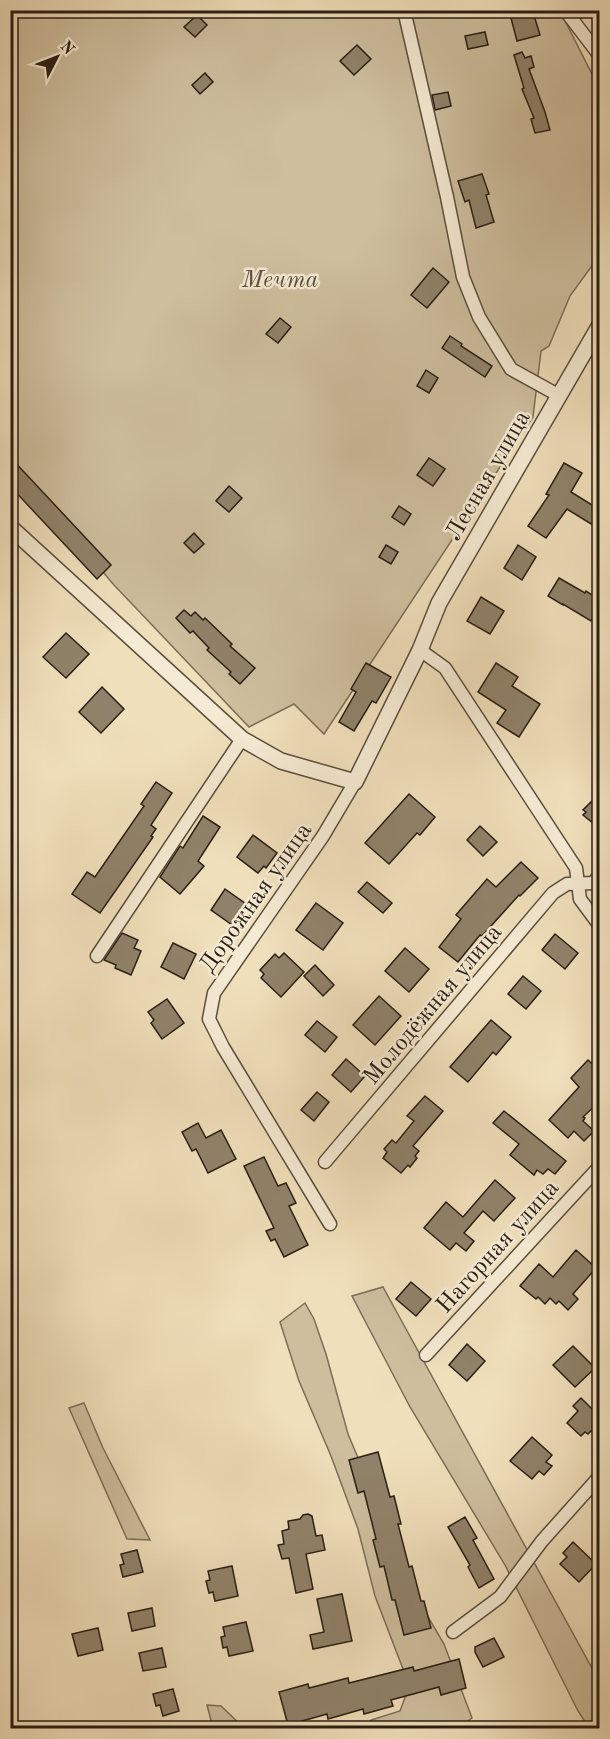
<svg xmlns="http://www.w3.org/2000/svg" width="610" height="1739" font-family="'Old Standard TT',serif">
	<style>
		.green { fill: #cebe9e; stroke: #7b6e58; stroke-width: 1.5 }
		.building { fill: #90826a; stroke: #281e13; stroke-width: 1.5 }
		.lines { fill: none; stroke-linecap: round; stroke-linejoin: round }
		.minor-casing { stroke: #5a4e3d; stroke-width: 15 }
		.tertiary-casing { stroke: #5a4e3d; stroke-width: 18 }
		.minor { stroke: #f5ead3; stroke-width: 12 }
		.tertiary { stroke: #f5ead3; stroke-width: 15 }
		.labels { text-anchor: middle; stroke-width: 5; stroke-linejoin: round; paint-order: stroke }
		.park-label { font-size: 24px; font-style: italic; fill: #5a4e3d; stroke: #f5ead3 }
		.street-label { font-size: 24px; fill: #281e13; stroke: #f5ead3 }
	</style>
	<rect width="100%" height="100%" fill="#f0dfbb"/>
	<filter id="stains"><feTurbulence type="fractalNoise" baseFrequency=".00333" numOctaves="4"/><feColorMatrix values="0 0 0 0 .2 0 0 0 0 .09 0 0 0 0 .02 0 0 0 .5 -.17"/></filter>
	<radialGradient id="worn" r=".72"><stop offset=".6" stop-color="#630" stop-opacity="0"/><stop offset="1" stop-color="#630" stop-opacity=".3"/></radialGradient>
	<g class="green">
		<polygon points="10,11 560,11 599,88 599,256 570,296 549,346 541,351 533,417 324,734 294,704 249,727 114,585 11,464"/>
		<polygon points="383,1287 599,1681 599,1728 589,1728 578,1711 505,1565 410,1407 352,1296"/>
		<polygon points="305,1303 314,1319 326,1354 348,1434 417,1598 444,1644 472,1718 458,1728 368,1728 371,1720 400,1711 407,1692 403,1669 375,1596 358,1529 331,1456 299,1381 280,1322"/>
		<polygon points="84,1403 103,1448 150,1540 127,1539 69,1408"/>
		<polygon points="207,1705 221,1706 244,1728 213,1728"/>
	</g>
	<g class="building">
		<polygon points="533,12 540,35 517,41 511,18"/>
		<polygon points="197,15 207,25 195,37 184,27"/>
		<polygon points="485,32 488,45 468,49 465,36"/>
		<polygon points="357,45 371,59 354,75 340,61"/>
		<polygon points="522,52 525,58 531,56 534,67 529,69 545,112 550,130 535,133 531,119 534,118 522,89 524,88 514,55"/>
		<polygon points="205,73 213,82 200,94 192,85"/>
		<polygon points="448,92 451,106 435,110 432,95"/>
		<polygon points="482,174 489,194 486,195 494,222 476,228 469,200 465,202 458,181"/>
		<polygon points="433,268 449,282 427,308 411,295"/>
		<polygon points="280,318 291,327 278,343 266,334"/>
		<polygon points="450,336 462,344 461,346 492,366 485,377 442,348"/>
		<polygon points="426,370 438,378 429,393 417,386"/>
		<polygon points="10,457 111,565 97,579 10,486"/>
		<polygon points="429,458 445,469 433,486 417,475"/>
		<polygon points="564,463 582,473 571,492 600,510 600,521 596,527 567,509 546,538 528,526 549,495 546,494"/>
		<polygon points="229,486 242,498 229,512 216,501"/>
		<polygon points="399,506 411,514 404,525 392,517"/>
		<polygon points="194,533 204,544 194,553 184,543"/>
		<polygon points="386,545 398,552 391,564 379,557"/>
		<polygon points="518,545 536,557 522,580 504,568"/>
		<polygon points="559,578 585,593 586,591 600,600 600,607 591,621 563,604 563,605 548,596"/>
		<polygon points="481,597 504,611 490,634 467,621"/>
		<polygon points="184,610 191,616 195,612 203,620 205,618 232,644 230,646 255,668 240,684 229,674 231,672 207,650 209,648 193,631 190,633 176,618"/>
		<polygon points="66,633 89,654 66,678 43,657"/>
		<polygon points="366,663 391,677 376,703 372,701 354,731 339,722 356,692 351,689"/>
		<polygon points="496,663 518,677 512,686 540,704 519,737 497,723 506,710 478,692"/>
		<polygon points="102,687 124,709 101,733 79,712"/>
		<polygon points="156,782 172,793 151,825 156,829 151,836 153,837 100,913 72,894 87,872 95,877 144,806 141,804"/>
		<polygon points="600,793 600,829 583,815 586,812 583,810"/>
		<polygon points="409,794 435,817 420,835 417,833 389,864 365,843"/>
		<polygon points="203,816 220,827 198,861 204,866 180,894 160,877 180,846 183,848"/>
		<polygon points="480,826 497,842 483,856 467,840"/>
		<polygon points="253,835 277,853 266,868 264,866 258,873 237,857"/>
		<polygon points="521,862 538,878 520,896 519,895 482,936 480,935 458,962 439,947 461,919 456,915 487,879 496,887"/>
		<polygon points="367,882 392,903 383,913 358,892"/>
		<polygon points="225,889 246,904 242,909 245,912 235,927 211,910"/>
		<polygon points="316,903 343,923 323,950 296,930"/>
		<polygon points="122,933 138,940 134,948 141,951 131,975 115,968 116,965 104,960"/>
		<polygon points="555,934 578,953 565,969 542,950"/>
		<polygon points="173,943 196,954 184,979 161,967"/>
		<polygon points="405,948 429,969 409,992 385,971"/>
		<polygon points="284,953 304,972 281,997 261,978 264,974 260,970 275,954 279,958"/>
		<polygon points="315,965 334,985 323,996 304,976"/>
		<polygon points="523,976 541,991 526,1009 508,994"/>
		<polygon points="379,996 401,1016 375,1045 353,1025"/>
		<polygon points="167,999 184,1023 162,1039 151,1023 154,1020 148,1012"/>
		<polygon points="491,1020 511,1037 496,1055 493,1052 468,1082 450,1067"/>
		<polygon points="317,1021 337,1037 325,1052 305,1035"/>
		<polygon points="346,1059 365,1076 351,1092 332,1075"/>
		<polygon points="588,1060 600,1071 600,1101 583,1117 585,1118 583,1121 594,1131 584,1141 574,1131 568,1138 549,1120 579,1087 571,1078"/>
		<polygon points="317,1092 329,1102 314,1121 301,1110"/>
		<polygon points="425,1096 443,1111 413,1146 419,1151 415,1156 417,1158 410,1167 408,1165 401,1173 383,1158 387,1152 384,1149 392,1140 396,1143 414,1121 407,1116"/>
		<polygon points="504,1111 566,1161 555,1174 548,1169 543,1174 537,1170 534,1175 510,1155 519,1144 493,1123"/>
		<polygon points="198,1123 206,1138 221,1130 236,1159 208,1173 196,1149 192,1151 182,1132"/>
		<polygon points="264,1157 278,1186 286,1183 296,1203 289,1206 308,1245 284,1257 275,1239 271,1241 266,1231 274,1228 244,1166"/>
		<polygon points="495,1180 515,1198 494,1221 483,1211 464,1233 474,1241 466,1251 456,1243 450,1250 424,1228 446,1202 463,1217"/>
		<polygon points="576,1250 596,1268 573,1294 578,1299 568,1310 559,1301 556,1304 550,1298 545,1304 538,1297 536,1299 520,1286 539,1264 553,1277"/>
		<polygon points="411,1282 431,1299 416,1316 396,1299"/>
		<polygon points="467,1344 485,1361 467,1381 449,1365"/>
		<polygon points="573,1346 595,1368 575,1387 553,1365"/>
		<polygon points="581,1398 600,1417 600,1438 591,1431 588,1434 585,1432 581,1436 567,1423 578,1411 573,1406"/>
		<polygon points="532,1437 552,1455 546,1462 552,1466 544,1475 539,1471 532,1479 510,1461"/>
		<polygon points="378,1452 390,1497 394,1496 401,1524 398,1524 409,1567 412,1566 421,1601 424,1601 431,1628 404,1635 395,1600 392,1600 384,1566 380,1567 373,1540 376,1539 364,1491 358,1493 349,1460"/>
		<polygon points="308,1514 312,1516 316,1536 322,1535 325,1550 306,1554 313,1589 296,1593 289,1558 282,1559 278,1545 284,1544 282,1531 289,1529 288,1521 300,1519 303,1515"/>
		<polygon points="465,1517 477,1538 473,1540 494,1579 479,1588 468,1567 470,1565 448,1527"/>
		<polygon points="573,1542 596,1564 579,1582 560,1564 567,1557 563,1553"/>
		<polygon points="137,1550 143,1572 123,1577 120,1565 124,1564 121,1554"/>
		<polygon points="232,1566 238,1596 215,1601 213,1592 209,1593 206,1581 210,1580 208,1571"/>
		<polygon points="342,1594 352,1641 313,1649 310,1635 324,1632 317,1599"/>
		<polygon points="152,1608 155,1626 132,1631 128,1613"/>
		<polygon points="246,1622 253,1651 229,1656 227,1647 223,1648 221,1637 225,1636 223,1627"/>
		<polygon points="98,1628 103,1650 78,1656 72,1634"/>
		<polygon points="494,1638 504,1657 483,1667 475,1652 475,1647"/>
		<polygon points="162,1648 166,1667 143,1671 139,1653"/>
		<polygon points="459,1659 466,1688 441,1695 439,1687 391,1700 393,1706 364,1714 363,1709 328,1719 327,1714 288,1725 279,1692 308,1684 309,1688 348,1678 349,1683 413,1667 414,1671"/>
		<polygon points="173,1689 179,1711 163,1716 160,1705 156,1706 153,1694"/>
	</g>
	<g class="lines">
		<g class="minor-casing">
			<g id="minor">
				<polyline points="404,10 447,197 463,277 479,317 511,369 558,395"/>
				<polyline points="565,10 600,56"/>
				<polyline points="420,650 445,668 576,868 580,899 600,926"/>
				<polyline points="97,956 242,739"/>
				<polyline points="325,1162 553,893 567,884 593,883 600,875"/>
				<polyline points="330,1224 223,1047 209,1019 214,993 323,836 355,782"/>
				<polyline points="426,1355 600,1166"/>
				<polyline points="453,1632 500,1597 542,1541 600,1476"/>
			</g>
		</g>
		<g class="tertiary-casing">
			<polyline id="tertiary" points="10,527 242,739 281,761 355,782 420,650 439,603 600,325"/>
		</g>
		<use href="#minor" class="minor"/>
		<use href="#tertiary" class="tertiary"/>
	</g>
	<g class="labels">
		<g class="park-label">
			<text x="280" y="287">Мечта</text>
		</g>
		<g class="street-label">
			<text transform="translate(487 475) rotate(-60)" y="8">Лесная улица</text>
			<text transform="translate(255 897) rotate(-55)" y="8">Дорожная улица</text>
			<text transform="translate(432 1004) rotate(-50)" y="8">Молодёжная улица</text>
			<text transform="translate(497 1246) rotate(-48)" y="8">Нагорная улица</text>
		</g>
	</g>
	<rect width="610" height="1739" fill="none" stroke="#f0dfbb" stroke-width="36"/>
	<rect x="12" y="12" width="586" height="1715" fill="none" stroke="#281e13" stroke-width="3"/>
	<rect x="18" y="18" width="574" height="1703" fill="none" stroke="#281e13" stroke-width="1.5"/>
	<g transform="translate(57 57) rotate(48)" stroke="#f5ead3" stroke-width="4.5" paint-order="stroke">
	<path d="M0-4.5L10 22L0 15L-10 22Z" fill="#281e13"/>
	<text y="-9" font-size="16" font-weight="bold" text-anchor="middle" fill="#281e13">N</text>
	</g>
	<rect width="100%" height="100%" filter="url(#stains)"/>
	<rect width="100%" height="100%" fill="url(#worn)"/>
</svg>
